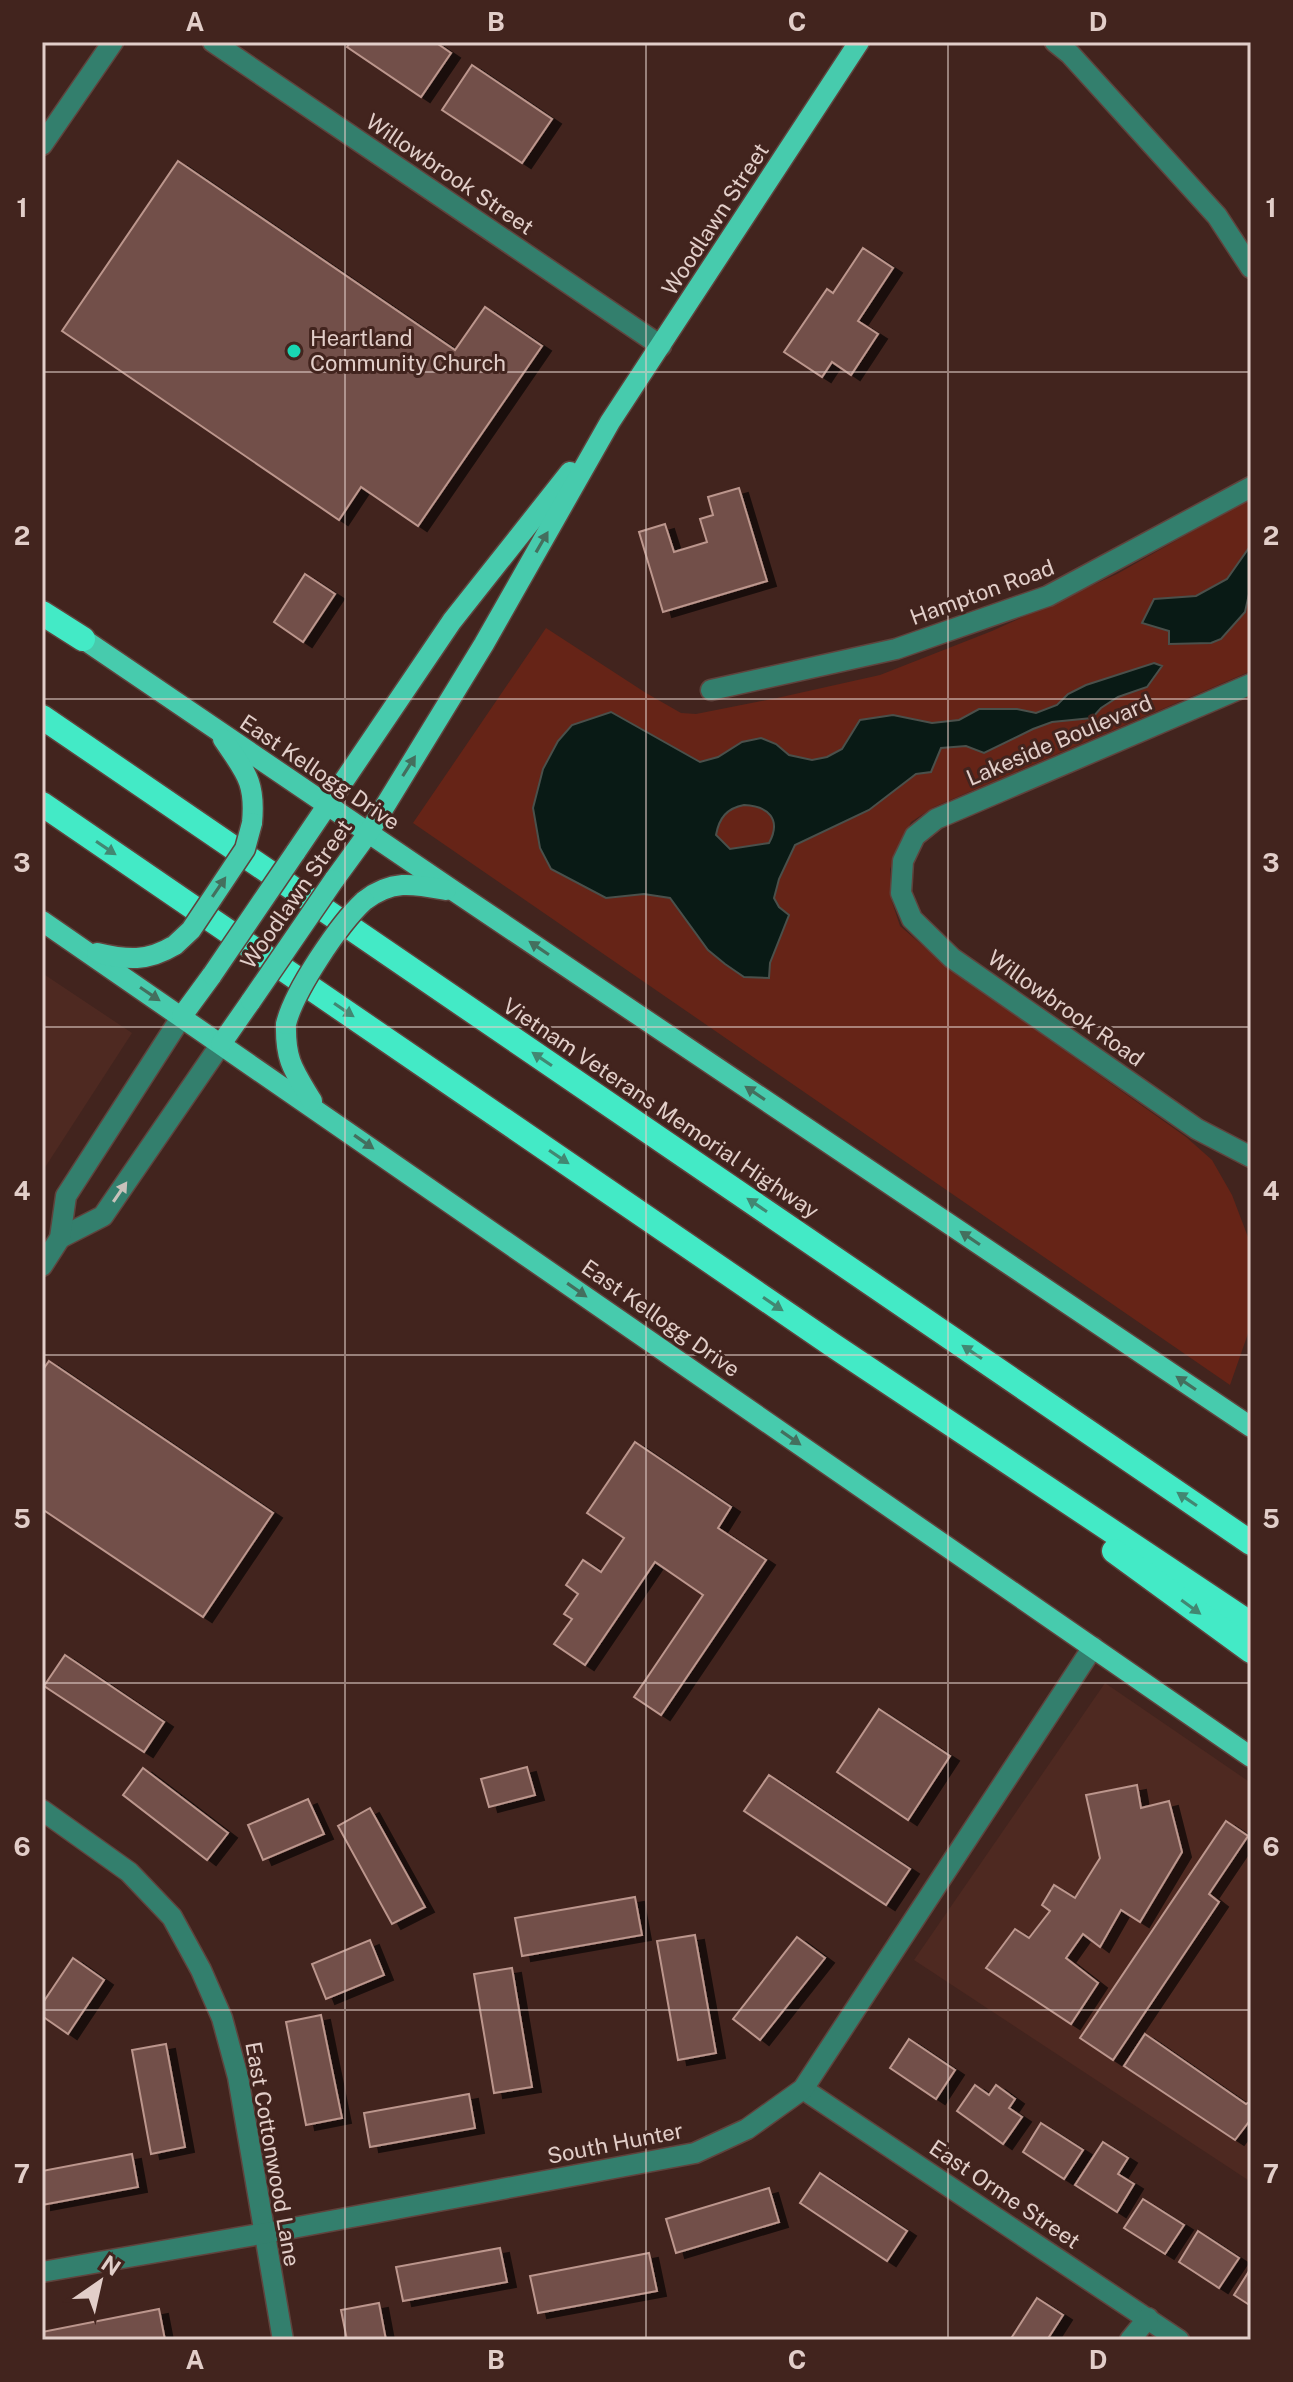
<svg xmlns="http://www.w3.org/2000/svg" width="1293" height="2382" font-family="'Public Sans',sans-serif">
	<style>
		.built { fill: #4e2921 }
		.green { fill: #662417 }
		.water { fill: #091a15; stroke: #4a504b; stroke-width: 2; fill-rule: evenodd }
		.building { fill: #725049; stroke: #bc968d; stroke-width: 2; filter: url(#shadow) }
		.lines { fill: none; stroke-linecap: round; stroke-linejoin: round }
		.minor-casing { stroke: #5f433d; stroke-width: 23 }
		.major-casing { stroke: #5f433d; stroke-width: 23 }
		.highway-casing { stroke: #5f433d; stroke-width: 27 }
		.minor { stroke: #337f6d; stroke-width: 20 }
		.major { stroke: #47cbad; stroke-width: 20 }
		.highway { stroke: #43eac6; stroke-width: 24 }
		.major-bridge-casing { stroke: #5f433d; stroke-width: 23; stroke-linecap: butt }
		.major-bridge { stroke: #47cbad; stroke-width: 20 }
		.oneway { fill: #446f5e }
		.oneway2 { fill: #428772 }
		.oneway3 { fill: #c8c2bb }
		.grid { fill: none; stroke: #e2cec9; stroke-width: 2; stroke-opacity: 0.55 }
		.poi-dot { fill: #19d5b2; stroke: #42241e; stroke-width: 3 }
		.labels { text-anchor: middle; stroke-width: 6; stroke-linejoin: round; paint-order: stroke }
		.street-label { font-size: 22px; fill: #e2cec9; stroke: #42241e }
		.poi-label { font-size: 22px; fill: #e2cec9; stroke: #42241e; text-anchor: start }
		.neatline { fill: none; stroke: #e2cec9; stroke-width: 3 }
		.grid-label { font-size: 26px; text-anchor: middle; font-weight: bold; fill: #e2cec9 }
	</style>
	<defs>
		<filter id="shadow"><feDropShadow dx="9" dy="5" stdDeviation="0" flood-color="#0009"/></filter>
	</defs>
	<rect width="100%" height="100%" fill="#42241e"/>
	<g class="built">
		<polygon points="42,973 132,1033 42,1172"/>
		<polygon points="1105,1683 1251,1783 1251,2182 914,1960"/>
	</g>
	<polygon class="green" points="1251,498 1251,671 934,807 911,822 890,869 891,899 900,926 950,969 1186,1137 1212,1160 1232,1195 1251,1245 1251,1325 1230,1385 413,823 546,628 646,693 681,713 696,714 777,698 880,675 992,631 1117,574"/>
	<g class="water">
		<polygon points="1251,545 1251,585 1245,612 1221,639 1211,643 1169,644 1169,631 1142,623 1154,599 1196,596 1227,579"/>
		<path d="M1154,663L1162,666L1147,687L1118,697L1101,708L1092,718L1052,722L1033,729L984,753L966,746L941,748L931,772L916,774L869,810L795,845L779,879L774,898L779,907L789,915L770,963L769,978L744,977L725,964L708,950L670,898L644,894L606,898L551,869L540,848L533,808L543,769L558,741L572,725L611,712L700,762L718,757L742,742L761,738L776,744L789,755L812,760L827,757L842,749L860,720L893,715L932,723L959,720L979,709H1017L1036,713L1057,705L1068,694L1086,685ZM744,805C768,806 782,819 769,843L730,849L716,835C719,818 727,808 744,805Z"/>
	</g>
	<g class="building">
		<polygon points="351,42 435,42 451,53 421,97 347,47"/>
		<polygon points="472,65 552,119 522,163 442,110"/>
		<polygon points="178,161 455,350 485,307 542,346 418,526 361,487 339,520 62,331"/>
		<polygon points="863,248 893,268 858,321 878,334 851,375 832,362 822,377 784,352 827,289 833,293"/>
		<polygon points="739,488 767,581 663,612 639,532 665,524 674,552 707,542 700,519 713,515 708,497"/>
		<polygon points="305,574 335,594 303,642 274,622"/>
		<polygon points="49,1361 273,1513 203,1617 42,1509 42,1371"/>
		<polygon points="635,1442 731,1507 718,1528 766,1560 661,1715 634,1697 703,1595 655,1562 585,1665 554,1644 572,1619 564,1614 578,1594 566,1585 583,1560 601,1572 624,1538 587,1513"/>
		<polygon points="65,1655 164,1722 144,1752 44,1686"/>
		<polygon points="879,1709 950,1756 908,1820 837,1772"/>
		<polygon points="527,1767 535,1795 489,1807 481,1779"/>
		<polygon points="143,1768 228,1833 207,1860 123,1795"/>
		<polygon points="769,1775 910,1869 886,1905 744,1811"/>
		<polygon points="1137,1785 1141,1808 1169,1801 1182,1852 1140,1922 1121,1910 1100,1947 1083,1934 1066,1958 1098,1983 1071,2024 986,1968 1015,1929 1029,1938 1050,1911 1042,1905 1054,1885 1075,1898 1100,1858 1086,1795"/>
		<polygon points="308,1799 324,1834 263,1860 248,1825"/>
		<polygon points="370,1808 425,1907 392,1924 338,1826"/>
		<polygon points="1226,1821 1248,1836 1209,1894 1219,1902 1113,2060 1080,2038"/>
		<polygon points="635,1897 642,1935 522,1956 515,1918"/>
		<polygon points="695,1935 716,2053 678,2060 657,1941"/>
		<polygon points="797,1937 825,1958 760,2040 733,2019"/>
		<polygon points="370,1940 384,1975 326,1999 312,1964"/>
		<polygon points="73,1958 104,1980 68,2034 42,2016 42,2004"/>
		<polygon points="512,1968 532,2087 494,2093 474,1974"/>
		<polygon points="321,2015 342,2118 306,2125 286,2022"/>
		<polygon points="1145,2034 1246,2104 1251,2101 1251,2119 1235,2140 1124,2066"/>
		<polygon points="909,2039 955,2070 936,2099 890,2068"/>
		<polygon points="166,2044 185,2147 151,2154 132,2050"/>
		<polygon points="975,2085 989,2095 996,2085 1015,2099 1009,2108 1022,2117 1003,2144 957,2111"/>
		<polygon points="469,2094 475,2128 370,2147 364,2113"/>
		<polygon points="1041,2123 1083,2150 1064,2179 1023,2152"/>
		<polygon points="1103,2142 1128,2158 1118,2174 1134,2184 1117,2212 1075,2185"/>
		<polygon points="132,2154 138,2187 42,2205 42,2171"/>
		<polygon points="820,2173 907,2231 887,2261 800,2203"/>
		<polygon points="769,2188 779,2222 676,2253 666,2219"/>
		<polygon points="1143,2199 1184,2225 1165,2254 1124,2228"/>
		<polygon points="1198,2231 1239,2258 1219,2288 1179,2262"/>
		<polygon points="500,2248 507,2282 403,2301 396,2267"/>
		<polygon points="649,2253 657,2291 538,2313 530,2276"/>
		<polygon points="1251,2268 1251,2306 1234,2295"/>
		<polygon points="1037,2298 1063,2315 1047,2340 1010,2340"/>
		<polygon points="379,2303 386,2340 347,2340 341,2310"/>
		<polygon points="159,2309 165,2340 42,2340 42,2332"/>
	</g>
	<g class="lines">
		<g class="minor-casing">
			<g id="minor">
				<polyline points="213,42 661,346"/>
				<polyline points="1055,42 1070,54 1217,216 1251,268"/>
				<polyline points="42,145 113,42"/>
				<polyline points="1251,684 936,819 915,836 903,861 901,893 912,919 952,958 1197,1129 1251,1157"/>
				<polyline points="711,690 896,649 1048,596 1251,487"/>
				<polyline points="60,1238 103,1216 221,1044"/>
				<polyline points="42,1266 60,1238 66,1196 182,1016"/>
				<polyline points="42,1810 129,1872 172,1917 201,1970 222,2018 238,2077 283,2340"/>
				<polyline points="803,2089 1179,2340"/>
				<polyline points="42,2272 266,2233 695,2153 747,2129 803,2089 1093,1647"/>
				<polyline points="1130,2340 1148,2318"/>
			</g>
		</g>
		<g class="major-casing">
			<g id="major">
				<polyline points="70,630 454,891 1251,1427"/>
				<path d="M223,739C245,772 256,781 252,823"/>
				<polyline points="295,853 452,621 570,472"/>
				<polyline points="334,880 369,832 484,644 610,422 859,42"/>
				<path d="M364,901C392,879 414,884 446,890"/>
				<polyline points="42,921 1251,1757"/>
				<path d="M97,953C127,960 147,962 175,945"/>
				<polyline points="182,1016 212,975"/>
				<path d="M286,1024C285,1061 294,1071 312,1101"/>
				<polyline points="221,1044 251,1001"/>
			</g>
		</g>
		<g class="highway-casing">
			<g id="highway">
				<polyline points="42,613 83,639"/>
				<polyline points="42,717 1251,1543"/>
				<polyline points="42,804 834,1346 1251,1624"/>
				<polyline points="1114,1551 1251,1651"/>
			</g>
		</g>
		<use href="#minor" class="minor"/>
		<use href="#major" class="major"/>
		<use href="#highway" class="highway"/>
		<g class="major-bridge-casing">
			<g id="major-bridge">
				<polyline points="175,945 191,930 245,849 252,823"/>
				<polyline points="212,975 295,853"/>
				<polyline points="251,1001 334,880"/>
				<path d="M286,1024C294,991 339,924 364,901"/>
			</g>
		</g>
		<use href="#major-bridge" class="major-bridge"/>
	</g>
	<defs><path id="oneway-solid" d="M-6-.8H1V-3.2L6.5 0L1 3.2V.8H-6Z" transform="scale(2)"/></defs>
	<g class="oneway">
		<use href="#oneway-solid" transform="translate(542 542) rotate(-60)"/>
		<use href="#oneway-solid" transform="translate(409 766) rotate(-58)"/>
		<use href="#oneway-solid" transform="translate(219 887) rotate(-56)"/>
		<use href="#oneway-solid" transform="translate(539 948) rotate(-146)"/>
		<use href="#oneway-solid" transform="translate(150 994) rotate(34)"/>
		<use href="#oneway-solid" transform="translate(755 1093) rotate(-146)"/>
		<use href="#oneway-solid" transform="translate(364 1142) rotate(35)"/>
		<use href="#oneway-solid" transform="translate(970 1238) rotate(-146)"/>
		<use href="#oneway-solid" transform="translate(577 1290) rotate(35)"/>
		<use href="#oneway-solid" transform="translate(1186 1383) rotate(-146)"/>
		<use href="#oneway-solid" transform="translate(791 1438) rotate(35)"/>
	</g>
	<g class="oneway2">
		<use href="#oneway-solid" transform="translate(106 848) rotate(34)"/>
		<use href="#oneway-solid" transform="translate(344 1010) rotate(34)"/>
		<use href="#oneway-solid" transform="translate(542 1059) rotate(-146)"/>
		<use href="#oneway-solid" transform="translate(559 1157) rotate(34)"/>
		<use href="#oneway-solid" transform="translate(757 1205) rotate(-146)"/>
		<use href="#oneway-solid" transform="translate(773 1304) rotate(34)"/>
		<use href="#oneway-solid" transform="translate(972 1352) rotate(-146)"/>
		<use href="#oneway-solid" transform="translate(1187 1499) rotate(-146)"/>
		<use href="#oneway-solid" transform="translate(1191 1607) rotate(36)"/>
	</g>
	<use class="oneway3" href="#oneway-solid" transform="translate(120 1192) rotate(-56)"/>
	<path class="grid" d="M345,42V2340M646,42V2340M948,42V2340M42,372H1251M42,699H1251M42,1027H1251M42,1355H1251M42,1683H1251M42,2010H1251"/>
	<circle class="poi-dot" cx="294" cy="351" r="8"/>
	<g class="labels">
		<g class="street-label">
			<text transform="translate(450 174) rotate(34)" y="8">Willowbrook Street</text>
			<text transform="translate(715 219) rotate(-57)" y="8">Woodlawn Street</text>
			<text transform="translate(982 592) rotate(-20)" y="8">Hampton Road</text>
			<text transform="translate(1059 740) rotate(-23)" y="8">Lakeside Boulevard</text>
			<text transform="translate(320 772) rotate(34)" y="8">East Kellogg Drive</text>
			<text transform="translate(296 894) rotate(-55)" y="8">Woodlawn Street</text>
			<text transform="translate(1066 1008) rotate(35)" y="8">Willowbrook Road</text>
			<text transform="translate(661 1108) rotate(34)" y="8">Vietnam Veterans Memorial Highway</text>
			<text transform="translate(661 1318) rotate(35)" y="8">East Kellogg Drive</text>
			<text transform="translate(615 2143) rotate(-11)" y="8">South Hunter</text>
			<text transform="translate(273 2154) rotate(80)" y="8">East Cottonwood Lane</text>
			<text transform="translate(1005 2194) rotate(34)" y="8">East Orme Street</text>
		</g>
		<g class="poi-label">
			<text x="310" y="346">Heartland<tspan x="310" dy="25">Community Church</tspan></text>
		</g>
	</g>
	<rect width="1293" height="2382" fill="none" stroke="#42241e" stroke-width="88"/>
	<g transform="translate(100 2282) rotate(34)" stroke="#42241e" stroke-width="6" paint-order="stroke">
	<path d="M0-6L14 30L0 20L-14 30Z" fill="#e2cec9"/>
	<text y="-12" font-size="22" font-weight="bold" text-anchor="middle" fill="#e2cec9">N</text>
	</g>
	<rect x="44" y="44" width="1205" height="2294" class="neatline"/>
	<g class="grid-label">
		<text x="195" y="31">A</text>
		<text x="496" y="31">B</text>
		<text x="797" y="31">C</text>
		<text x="1098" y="31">D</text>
		<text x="22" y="217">1</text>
		<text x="1271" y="217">1</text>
		<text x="22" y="545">2</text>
		<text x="1271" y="545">2</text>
		<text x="22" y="872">3</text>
		<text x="1271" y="872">3</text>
		<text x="22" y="1200">4</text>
		<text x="1271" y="1200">4</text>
		<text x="22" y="1528">5</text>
		<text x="1271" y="1528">5</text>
		<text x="22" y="1856">6</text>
		<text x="1271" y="1856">6</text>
		<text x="22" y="2183">7</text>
		<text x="1271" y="2183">7</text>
		<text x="195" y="2369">A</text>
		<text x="496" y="2369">B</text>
		<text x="797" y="2369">C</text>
		<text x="1098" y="2369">D</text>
	</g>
</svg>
